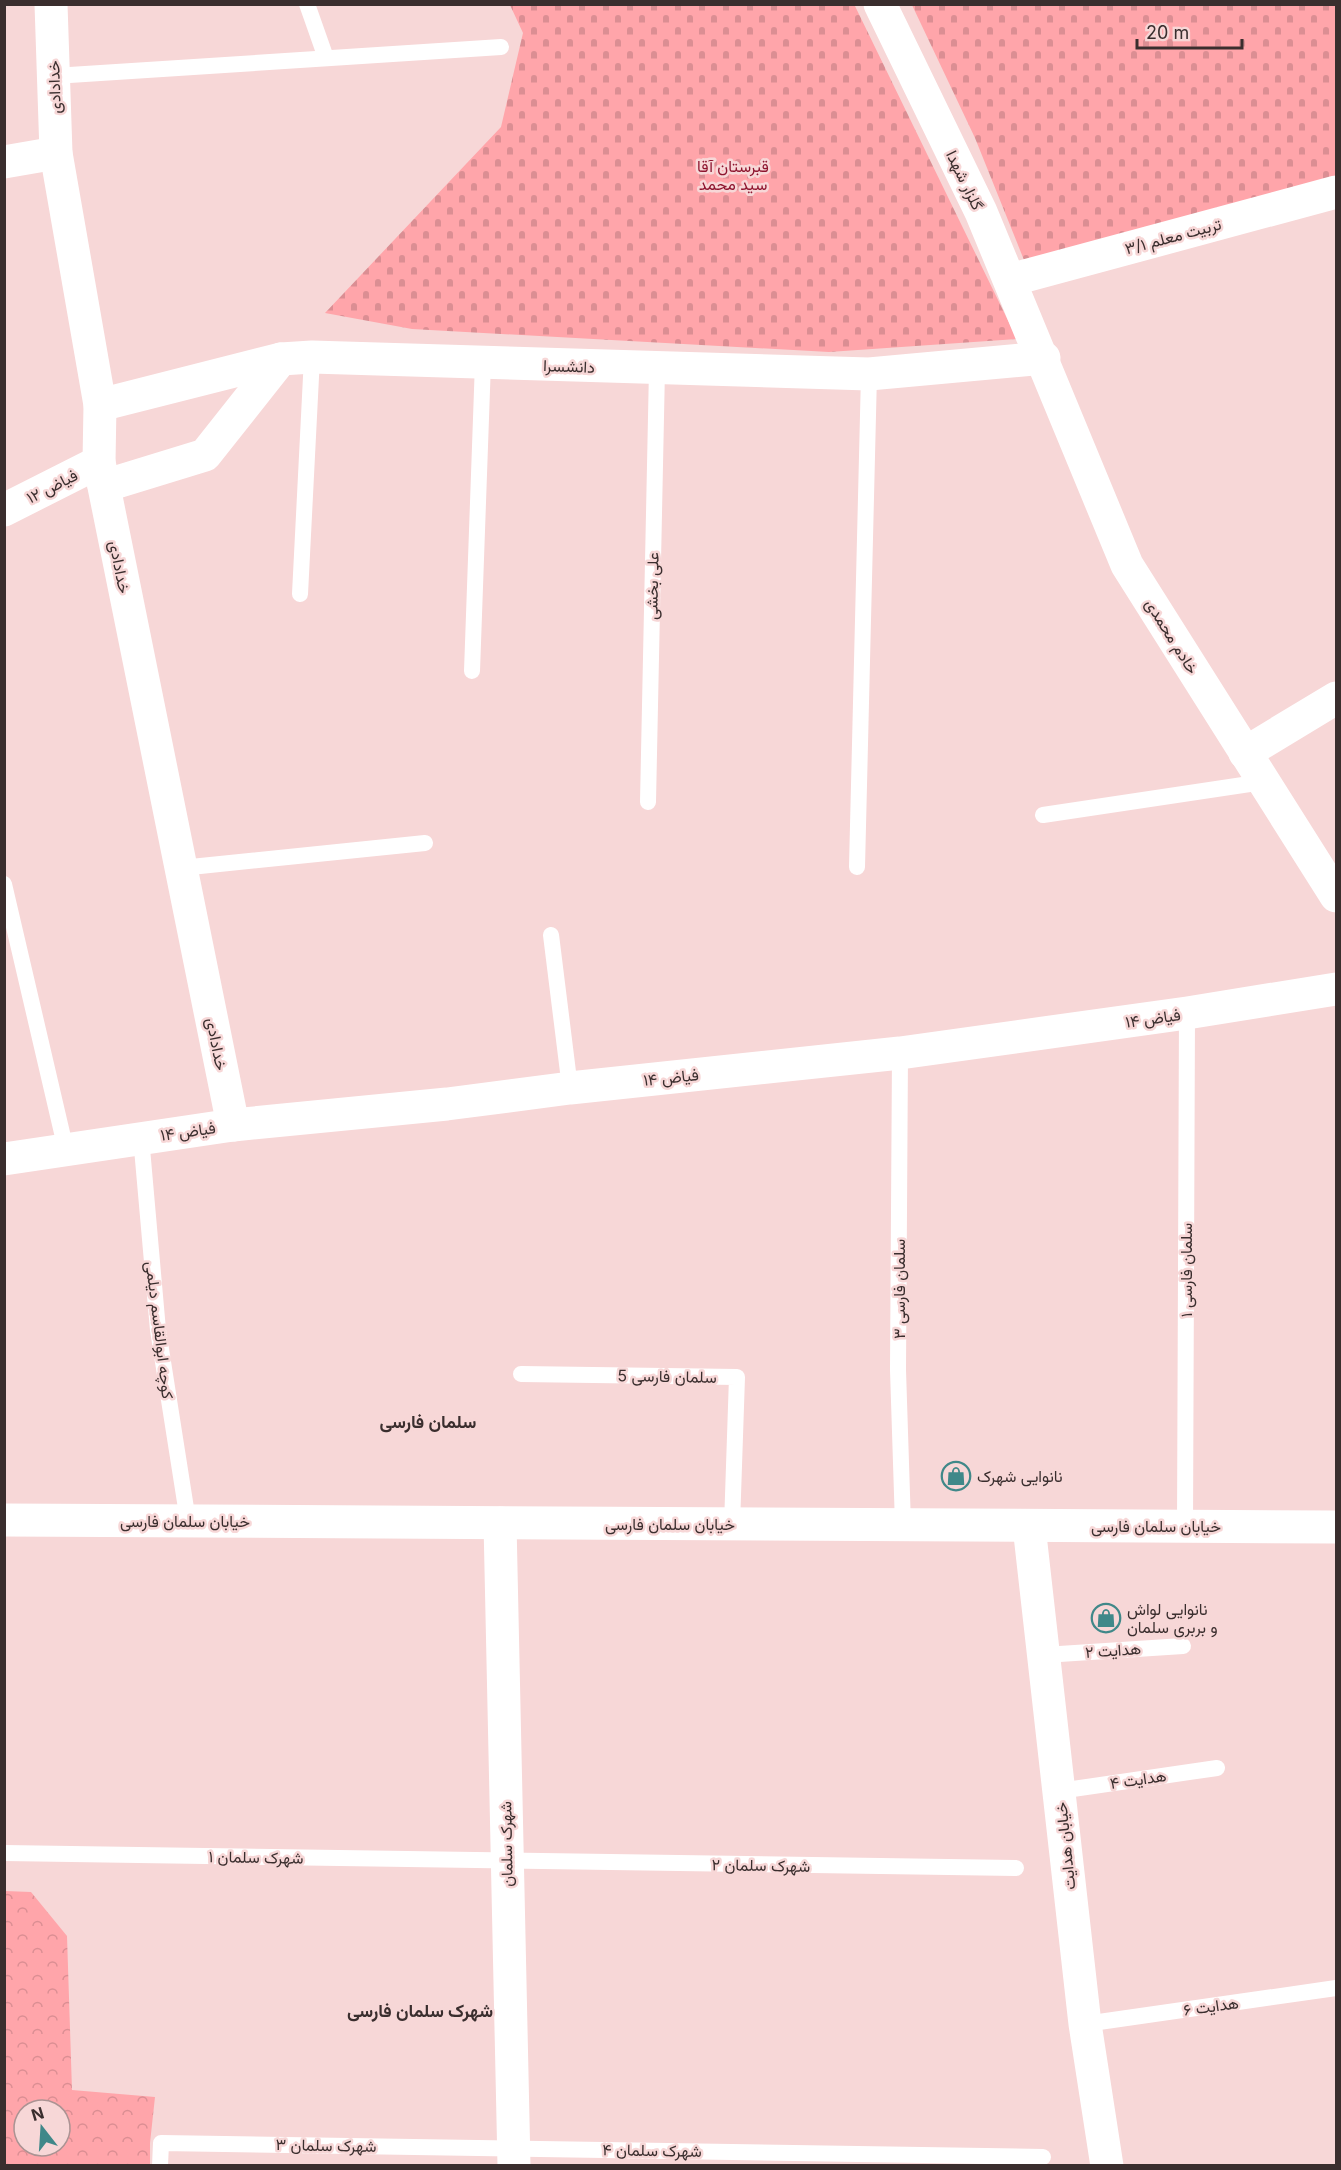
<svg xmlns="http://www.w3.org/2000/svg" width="1341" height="2170" font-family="Inter,Vazirmatn,sans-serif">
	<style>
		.cemetery { fill: url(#cemetery-stones) }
		.park { fill: url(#park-crowns); fill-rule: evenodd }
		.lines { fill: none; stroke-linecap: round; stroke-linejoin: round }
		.service { stroke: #fff; stroke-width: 16 }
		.minor { stroke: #fff; stroke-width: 33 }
		.tertiary { stroke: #fff; stroke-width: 33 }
		.secondary { stroke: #fff; stroke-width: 33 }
		.labels { text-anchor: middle; stroke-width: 5; stroke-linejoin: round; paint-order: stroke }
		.street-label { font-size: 16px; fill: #3a2e2e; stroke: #f7d7d7 }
		.park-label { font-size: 16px; fill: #8e152f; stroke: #f7d7d7 }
		.poi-label { font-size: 16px; fill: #3a2e2e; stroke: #f7d7d7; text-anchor: start }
		.neighbourhood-label { font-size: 18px; font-weight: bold; fill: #3a2e2e; stroke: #f7d7d7 }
	</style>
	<defs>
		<pattern id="cemetery-stones" width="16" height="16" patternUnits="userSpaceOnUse" patternTransform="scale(1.5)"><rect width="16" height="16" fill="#ffa5aa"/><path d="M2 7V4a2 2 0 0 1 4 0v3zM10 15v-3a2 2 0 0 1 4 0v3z" fill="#db8e93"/></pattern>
		<pattern id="park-crowns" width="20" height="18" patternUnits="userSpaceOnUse" patternTransform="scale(1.5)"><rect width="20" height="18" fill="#ffa5aa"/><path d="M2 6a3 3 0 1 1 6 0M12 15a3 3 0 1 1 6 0" fill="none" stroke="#db8e93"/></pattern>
	</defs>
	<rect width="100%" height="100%" fill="#f7d7d7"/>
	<g class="cemetery">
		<polygon points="854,4 1017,339 829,352 412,329 325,313 501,127 523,33 510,5"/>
		<polygon points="912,5 1336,5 1336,183 1026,265 975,138"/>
	</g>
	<path class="park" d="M5,1891L31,1892L67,1936L72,2090L155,2097L150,2143V2165H5ZM24,2110H60V2146H24Z"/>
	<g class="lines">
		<g class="service">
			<polyline points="307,4 326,58"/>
			<polyline points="54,76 501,47"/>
			<polyline points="300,594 312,357"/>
			<polyline points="472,671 483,362"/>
			<polyline points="648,802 657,369"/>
			<polyline points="1043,815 1263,782"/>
			<polyline points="857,867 869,374"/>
			<polyline points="181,868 425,843"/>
			<polyline points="4,884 66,1150"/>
			<polyline points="551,935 570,1088"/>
			<polyline points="900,1053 898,1370 903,1525"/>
			<polyline points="141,1137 158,1330 188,1521"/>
			<polyline points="521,1374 737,1377 732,1525"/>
			<polyline points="1185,1527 1187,1013"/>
			<polyline points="1044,1655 1183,1646"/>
			<polyline points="1059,1791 1217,1768"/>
			<polyline points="4,1853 1016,1868"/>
			<polyline points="1085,2024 1336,1988"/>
			<polyline points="160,2166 161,2143 1043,2157"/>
		</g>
		<g class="minor">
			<polyline points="51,4 56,153 100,405 99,462 233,1125"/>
			<polyline points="880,4 981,212 1127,565 1336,896"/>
			<polyline points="4,162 56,153"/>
			<polyline points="1010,280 1336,192"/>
			<polyline points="100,405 281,359 312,357 869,374 1044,358"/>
			<polyline points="104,486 205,455 281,359"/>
			<polyline points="4,510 99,462"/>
			<polyline points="1245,753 1336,698"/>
			<polyline points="4,1159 233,1125 447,1104 570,1088 900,1053 1187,1013 1336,989"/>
			<polyline points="500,1523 514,2166"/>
		</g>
		<polyline class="tertiary" points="1029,1526 1085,2024 1107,2166"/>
		<polyline class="secondary" points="4,1520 1336,1527"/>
	</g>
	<defs>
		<g id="shop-ring" transform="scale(1.5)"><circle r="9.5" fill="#f7d7d7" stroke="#408889" stroke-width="1.5"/><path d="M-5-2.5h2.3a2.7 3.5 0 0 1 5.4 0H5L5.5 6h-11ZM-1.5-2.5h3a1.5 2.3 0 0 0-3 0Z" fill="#408889"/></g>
	</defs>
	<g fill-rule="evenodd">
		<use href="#shop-ring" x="956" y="1476"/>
		<use href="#shop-ring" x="1106" y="1618"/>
	</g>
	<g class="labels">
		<g class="street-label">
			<text transform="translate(54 87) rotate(-92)" y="6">خدادادی</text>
			<text transform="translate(965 180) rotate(64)" y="6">گلزار شهدا</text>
			<text transform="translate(1173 236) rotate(-15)" y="6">تربیت معلم ۳/۱</text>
			<text transform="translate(569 366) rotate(2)" y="6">دانشسرا</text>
			<text transform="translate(52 486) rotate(-27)" y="6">فیاض ۱۲</text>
			<text transform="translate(120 567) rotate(79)" y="6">خدادادی</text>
			<text transform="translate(652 586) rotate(-89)" y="6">علی بخشی</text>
			<text transform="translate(1172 636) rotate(58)" y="6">خادم محمدی</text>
			<text transform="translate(1153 1018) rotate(-8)" y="6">فیاض ۱۴</text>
			<text transform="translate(217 1044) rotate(79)" y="6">خدادادی</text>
			<text transform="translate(671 1077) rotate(-6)" y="6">فیاض ۱۴</text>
			<text transform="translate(188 1131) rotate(-8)" y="6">فیاض ۱۴</text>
			<text transform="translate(1186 1270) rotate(-90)" y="6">سلمان فارسی ۱</text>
			<text transform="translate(899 1289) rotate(-90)" y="6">سلمان فارسی ۳</text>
			<text transform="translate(160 1330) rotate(83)" y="6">کوچه ابوالقاسم دیلمی</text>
			<text transform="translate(667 1376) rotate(1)" y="6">سلمان فارسی 5</text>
			<text x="185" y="1527">خیابان سلمان فارسی</text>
			<text x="670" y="1530">خیابان سلمان فارسی</text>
			<text x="1156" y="1532">خیابان سلمان فارسی</text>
			<text transform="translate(1113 1650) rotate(-4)" y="6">هدایت ۲</text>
			<text transform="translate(1138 1779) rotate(-8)" y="6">هدایت ۴</text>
			<text transform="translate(506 1844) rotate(-91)" y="6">شهرک سلمان</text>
			<text transform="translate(1065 1846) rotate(-96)" y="6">خیابان هدایت</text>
			<text transform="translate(256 1857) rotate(1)" y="6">شهرک سلمان ۱</text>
			<text transform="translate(761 1865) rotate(1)" y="6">شهرک سلمان ۲</text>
			<text transform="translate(1211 2006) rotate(-8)" y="6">هدایت ۶</text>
			<text transform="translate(326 2145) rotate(1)" y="6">شهرک سلمان ۳</text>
			<text transform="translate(652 2150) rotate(1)" y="6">شهرک سلمان ۴</text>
		</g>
		<g class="park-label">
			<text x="733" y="172">قبرستان آقا<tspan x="733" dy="18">سید محمد</tspan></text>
		</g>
		<g class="poi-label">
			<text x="977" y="1482">نانوایی شهرک</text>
			<text x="1127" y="1615">نانوایی لواش<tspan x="1127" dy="18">و بربری سلمان</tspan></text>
		</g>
		<g class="neighbourhood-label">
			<text x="428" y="1428">سلمان فارسی</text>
			<text x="420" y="2017">شهرک سلمان فارسی</text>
		</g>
	</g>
	<rect width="1341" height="2170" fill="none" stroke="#3a2e2e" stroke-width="12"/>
	<g transform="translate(42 2128) rotate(343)"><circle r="28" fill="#f7d7d7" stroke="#ab9393" stroke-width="1.5"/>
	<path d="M0-4.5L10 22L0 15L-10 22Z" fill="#408889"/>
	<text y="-9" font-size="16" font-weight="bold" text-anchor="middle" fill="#3a2e2e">N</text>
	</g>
	<path d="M1137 39v9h105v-9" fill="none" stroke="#3a2e2e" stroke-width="3"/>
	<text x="1146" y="39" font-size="18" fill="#3a2e2e" stroke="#f7d7d7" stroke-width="4.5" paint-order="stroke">20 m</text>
</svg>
